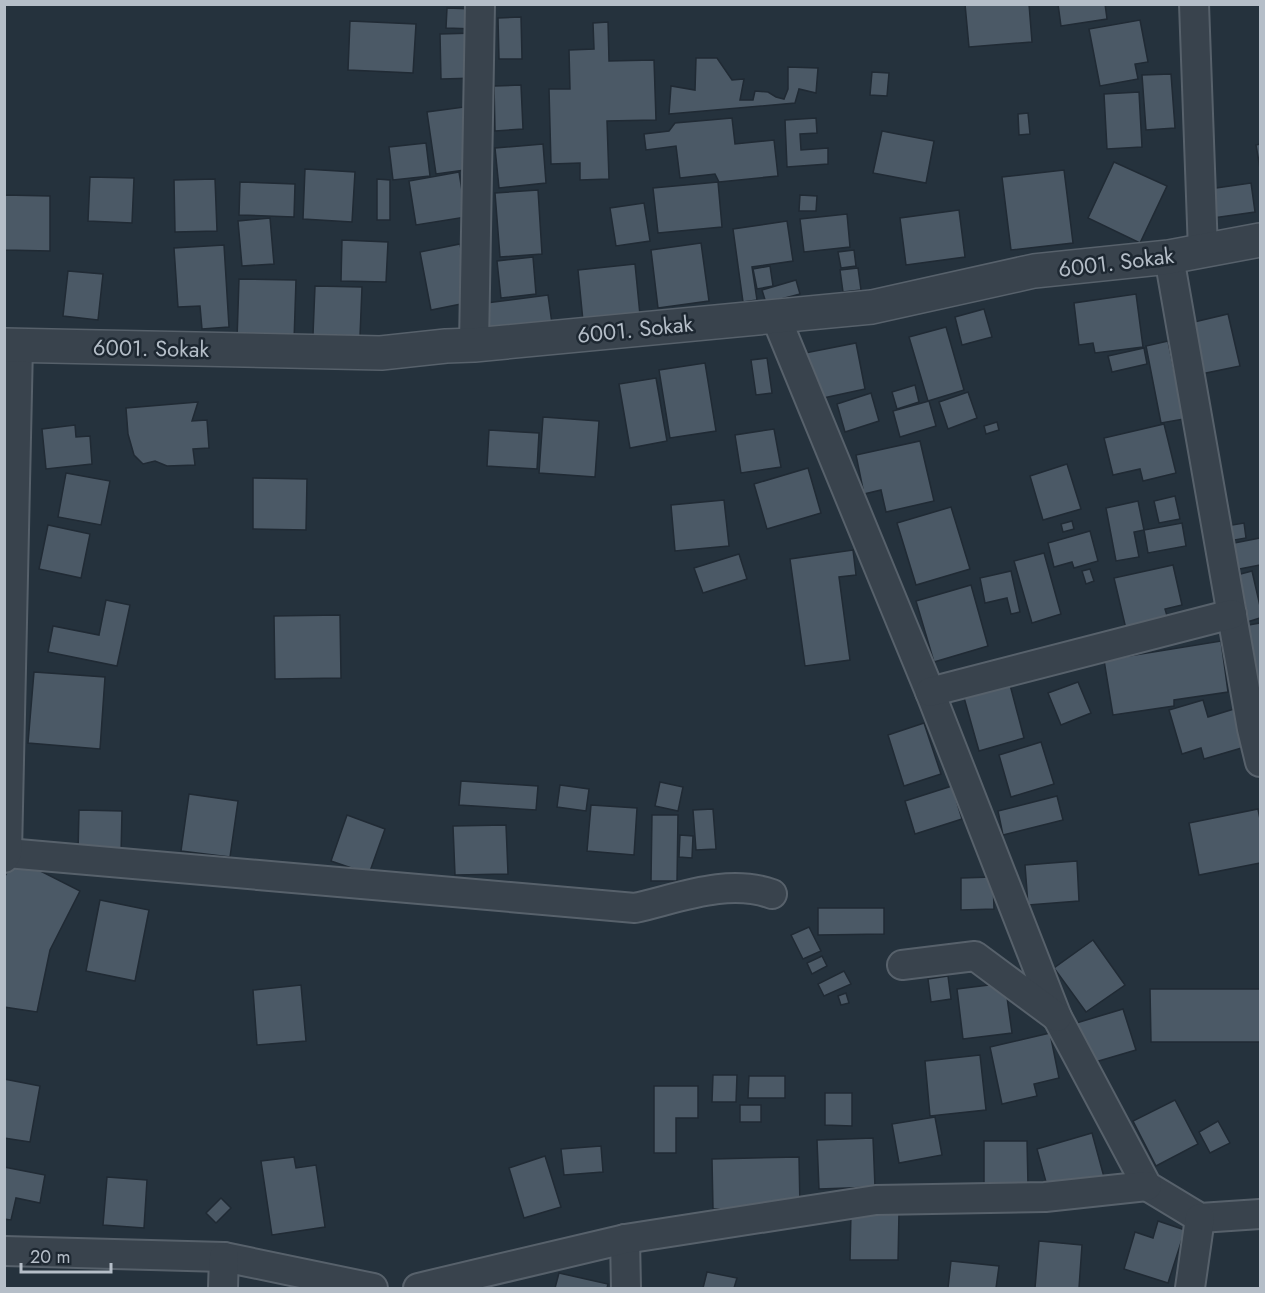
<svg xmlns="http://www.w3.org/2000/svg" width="1265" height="1293" font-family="Jost,sans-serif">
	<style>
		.building { fill: #4b5966; stroke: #202a34; stroke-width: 1.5 }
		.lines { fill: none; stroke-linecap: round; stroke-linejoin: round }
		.minor-casing { stroke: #57616b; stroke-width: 32 }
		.tertiary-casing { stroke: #57616b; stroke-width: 36 }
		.minor { stroke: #39434d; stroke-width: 28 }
		.tertiary { stroke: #39434d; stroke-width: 33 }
		.labels { text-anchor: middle; stroke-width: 5; stroke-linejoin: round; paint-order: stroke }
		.street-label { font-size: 22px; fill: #b5bec8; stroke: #1e2832 }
	</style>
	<rect width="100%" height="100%" fill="#25323d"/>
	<g class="building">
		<polygon points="965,4 1029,4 1032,42 969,47"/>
		<polygon points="1058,4 1105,4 1107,19 1061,26"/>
		<polygon points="447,8 475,9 475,29 446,28"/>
		<polygon points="521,17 522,59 499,59 498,18"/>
		<polygon points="1140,20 1148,62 1135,64 1138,79 1100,86 1089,29"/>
		<polygon points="350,21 416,24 413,73 348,70"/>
		<polygon points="608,22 609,61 654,60 656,120 607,121 609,179 580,180 580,163 551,164 549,89 570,89 569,50 594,49 593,23"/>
		<polygon points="476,33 477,78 441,79 440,34"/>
		<polygon points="696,58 717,58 732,80 744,79 740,100 753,100 755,91 768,92 776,97 784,99 788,89 788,67 818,68 816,93 799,89 795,103 669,114 671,86 695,90"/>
		<polygon points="872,72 889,73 887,96 870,95"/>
		<polygon points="1171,74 1175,128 1146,130 1142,75"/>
		<polygon points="521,85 523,129 495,131 494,86"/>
		<polygon points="1139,92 1142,147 1107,149 1104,94"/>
		<polygon points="464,107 472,169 436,174 427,112"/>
		<polygon points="1028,113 1030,134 1019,135 1018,114"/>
		<polygon points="732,118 735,144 774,140 778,176 719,182 715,174 680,178 676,146 646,150 644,134 669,131 675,123"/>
		<polygon points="816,118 817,133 800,134 801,150 828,148 828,164 787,167 785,120"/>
		<polygon points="882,131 934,141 926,183 873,173"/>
		<polygon points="426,143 430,176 393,180 389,147"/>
		<polygon points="543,144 546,183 499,188 495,148"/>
		<polygon points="1260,144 1260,168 1256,145"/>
		<polygon points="1114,162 1167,186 1140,243 1088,218"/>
		<polygon points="305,169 355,172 352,222 303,219"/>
		<polygon points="1064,170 1073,243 1011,250 1002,177"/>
		<polygon points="459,172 466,217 416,225 409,181"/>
		<polygon points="90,177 134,178 132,223 88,221"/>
		<polygon points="215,179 217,231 175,232 174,180"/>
		<polygon points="377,179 390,180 390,220 377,220"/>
		<polygon points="240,182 295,184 294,217 239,215"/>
		<polygon points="718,182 722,227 658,233 653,188"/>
		<polygon points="1251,183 1255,212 1213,218 1209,189"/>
		<polygon points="538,190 542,254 500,257 495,193"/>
		<polygon points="4,195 50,196 50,251 4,250"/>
		<polygon points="800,195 817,196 816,211 799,211"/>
		<polygon points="644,203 650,241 616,246 610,208"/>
		<polygon points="959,210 965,257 906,265 900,218"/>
		<polygon points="847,214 850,247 804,252 800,219"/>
		<polygon points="270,218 274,264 242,266 238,221"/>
		<polygon points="787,221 793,261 752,267 757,300 743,302 733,229"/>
		<polygon points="342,240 388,242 386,282 341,281"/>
		<polygon points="701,243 709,301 658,308 651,250"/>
		<polygon points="460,244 471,302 431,310 420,252"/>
		<polygon points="224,245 229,327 202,329 200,306 178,307 174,248"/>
		<polygon points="854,250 856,266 841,268 838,252"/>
		<polygon points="533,257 536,294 501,298 497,261"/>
		<polygon points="635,264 640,315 583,321 578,270"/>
		<polygon points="770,266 773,286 757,289 753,269"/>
		<polygon points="858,268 861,290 843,292 840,270"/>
		<polygon points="68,271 103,274 98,320 63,316"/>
		<polygon points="239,279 296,280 294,341 237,340"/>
		<polygon points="796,280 800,294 766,303 762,290"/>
		<polygon points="315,286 362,287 360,336 313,335"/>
		<polygon points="1136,294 1143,347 1095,353 1093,343 1079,345 1074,303"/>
		<polygon points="548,295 553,331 483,341 478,304"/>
		<polygon points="984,309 992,337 962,345 955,317"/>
		<polygon points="1228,314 1240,366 1201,374 1190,323"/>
		<polygon points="946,327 964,390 928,401 909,337"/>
		<polygon points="1168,341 1184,419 1161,423 1146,346"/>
		<polygon points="856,343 865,389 814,400 805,353"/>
		<polygon points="1144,348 1147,364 1112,372 1108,356"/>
		<polygon points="767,358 772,393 756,395 751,360"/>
		<polygon points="705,363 716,431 670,438 659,370"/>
		<polygon points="656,378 667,441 630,448 619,384"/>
		<polygon points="915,385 919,402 897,409 892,392"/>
		<polygon points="968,392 977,418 948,429 939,402"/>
		<polygon points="871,393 879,421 845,432 837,404"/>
		<polygon points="929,401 936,426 900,437 893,411"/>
		<polygon points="198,402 192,421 207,420 209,448 193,449 195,465 167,466 155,461 143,464 134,455 128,434 126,408"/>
		<polygon points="543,417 599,421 595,477 539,473"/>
		<polygon points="997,422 999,430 986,434 984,426"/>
		<polygon points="1164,424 1176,473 1143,481 1140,469 1113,475 1104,438"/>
		<polygon points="75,425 76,437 90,436 92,464 46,469 42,429"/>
		<polygon points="774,429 781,467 741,473 735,435"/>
		<polygon points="489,430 539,433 537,469 487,466"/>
		<polygon points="920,441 934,501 886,512 881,490 864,494 856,455"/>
		<polygon points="1067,464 1081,509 1043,520 1030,476"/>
		<polygon points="808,468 821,513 767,529 754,484"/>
		<polygon points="66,473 110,481 101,525 58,517"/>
		<polygon points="253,478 307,479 306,530 253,529"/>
		<polygon points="1175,496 1180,519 1159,523 1154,501"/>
		<polygon points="724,500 729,546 675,551 671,505"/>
		<polygon points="1138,501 1144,530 1134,532 1139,557 1116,561 1106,508"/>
		<polygon points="951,507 970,569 916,585 897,523"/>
		<polygon points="1072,521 1074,529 1063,532 1061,524"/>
		<polygon points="1182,523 1186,546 1148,553 1144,530"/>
		<polygon points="1244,523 1246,538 1229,541 1226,526"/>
		<polygon points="48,525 90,534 81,578 39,569"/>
		<polygon points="1090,531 1098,561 1074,568 1072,562 1054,567 1048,543"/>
		<polygon points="1260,538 1260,565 1229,571 1224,545"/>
		<polygon points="853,550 856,575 839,577 850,660 805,666 790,559"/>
		<polygon points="1044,553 1061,614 1032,623 1014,561"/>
		<polygon points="739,554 747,579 703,593 694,568"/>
		<polygon points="1173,565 1182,605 1165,609 1168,619 1126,629 1114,578"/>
		<polygon points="1090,569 1094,581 1086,584 1082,571"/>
		<polygon points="1011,571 1020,612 1011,614 1007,598 985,603 980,578"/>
		<polygon points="1252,571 1260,606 1260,618 1244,623 1233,576"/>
		<polygon points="971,585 988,646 934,662 916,601"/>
		<polygon points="106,600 130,605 117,666 48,652 53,626 99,635"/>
		<polygon points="340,615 341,678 275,679 274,616"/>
		<polygon points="1260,623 1260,678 1251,680 1243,626"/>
		<polygon points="1221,641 1228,692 1174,700 1174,706 1113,715 1104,660"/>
		<polygon points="34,672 105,677 100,749 28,743"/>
		<polygon points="1009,681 1024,738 979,751 963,694"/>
		<polygon points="1078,682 1091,713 1061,725 1048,693"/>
		<polygon points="1203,700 1208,717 1234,709 1245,747 1204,759 1201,748 1182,754 1169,710"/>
		<polygon points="924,723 941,774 904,786 888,735"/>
		<polygon points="1041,742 1054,784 1011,797 999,755"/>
		<polygon points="461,781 538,786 536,810 459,805"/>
		<polygon points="660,782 683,787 678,811 655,806"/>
		<polygon points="560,785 589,789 586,811 557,807"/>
		<polygon points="952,786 962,819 915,834 905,801"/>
		<polygon points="189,794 238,801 230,857 181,851"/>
		<polygon points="1057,796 1063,820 1003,835 998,811"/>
		<polygon points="591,805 637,808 634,855 587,851"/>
		<polygon points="713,809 716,849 696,850 693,810"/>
		<polygon points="1258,809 1260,819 1260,863 1199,875 1189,823"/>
		<polygon points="79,810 122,811 121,854 78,853"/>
		<polygon points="347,815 385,829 369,874 331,861"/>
		<polygon points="652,815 678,815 677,881 651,881"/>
		<polygon points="506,825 508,874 455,875 453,826"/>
		<polygon points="680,835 693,836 692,858 679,857"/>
		<polygon points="15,858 80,891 50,950 37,1012 4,1007 4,878"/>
		<polygon points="1077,861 1079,901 1028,905 1025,865"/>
		<polygon points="993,877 994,909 961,910 961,878"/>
		<polygon points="100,900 149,910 135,981 86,971"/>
		<polygon points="818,908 884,908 884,934 818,935"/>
		<polygon points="809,927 821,951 803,959 791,935"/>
		<polygon points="1093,940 1125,985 1086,1012 1054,968"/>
		<polygon points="822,956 827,966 812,974 807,963"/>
		<polygon points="844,971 851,984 824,996 818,984"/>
		<polygon points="948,976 951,999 931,1002 928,979"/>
		<polygon points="1005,983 1012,1033 963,1039 957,989"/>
		<polygon points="301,985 306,1041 257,1045 253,990"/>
		<polygon points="1150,989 1260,989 1260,1042 1151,1042"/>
		<polygon points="846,993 849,1003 841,1005 838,996"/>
		<polygon points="1123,1009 1136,1050 1085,1065 1073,1024"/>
		<polygon points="1050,1033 1059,1078 1034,1084 1037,1096 1002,1104 990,1047"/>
		<polygon points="980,1055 986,1110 930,1116 925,1061"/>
		<polygon points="713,1075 737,1075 736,1102 712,1102"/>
		<polygon points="749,1076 785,1076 785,1098 748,1098"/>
		<polygon points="4,1079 40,1086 30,1142 4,1138"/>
		<polygon points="654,1086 698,1086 698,1118 676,1118 676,1153 654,1153"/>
		<polygon points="825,1093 852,1093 852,1126 825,1125"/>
		<polygon points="1175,1100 1198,1144 1156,1166 1133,1121"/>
		<rect x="740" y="1105" width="21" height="17"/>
		<polygon points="935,1117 942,1155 899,1163 892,1124"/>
		<polygon points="1218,1121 1230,1143 1210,1153 1199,1132"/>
		<polygon points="1092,1133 1104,1177 1049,1193 1037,1149"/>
		<polygon points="873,1138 875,1187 819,1189 817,1140"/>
		<polygon points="984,1141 1027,1141 1028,1185 984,1186"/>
		<polygon points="601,1146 603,1172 564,1175 561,1149"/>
		<polygon points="545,1156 561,1207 524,1218 509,1168"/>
		<polygon points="294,1157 296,1168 316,1165 325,1227 272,1235 261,1161"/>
		<polygon points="799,1157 800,1207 713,1209 712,1159"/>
		<polygon points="4,1167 45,1175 40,1203 16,1198 11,1220 4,1219"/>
		<polygon points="107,1177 147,1180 144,1228 103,1225"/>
		<polygon points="221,1198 231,1208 216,1223 206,1213"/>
		<polygon points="851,1211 899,1212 898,1260 850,1260"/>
		<polygon points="1158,1221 1185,1230 1168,1283 1124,1269 1135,1232 1153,1238"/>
		<polygon points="1039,1241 1082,1245 1079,1288 1035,1288"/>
		<polygon points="951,1261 999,1266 996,1288 948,1288"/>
		<polygon points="707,1272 737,1278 734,1288 703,1288"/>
		<polygon points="559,1273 608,1284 607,1288 555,1288"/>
	</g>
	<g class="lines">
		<g class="minor-casing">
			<g id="minor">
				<polyline points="1194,4 1203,251"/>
				<polyline points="1169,257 1252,729 1260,762"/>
				<polyline points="775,315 930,692 1057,1017 1147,1186 1200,1218 1260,1214"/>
				<polyline points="474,345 480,4"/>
				<polyline points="930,692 1232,614"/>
				<path d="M7,853L635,908C679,898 728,878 772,894"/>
				<polyline points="4,858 7,853 18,345"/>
				<polyline points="902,965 975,956 1057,1017"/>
				<polyline points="625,1239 626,1288"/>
				<polyline points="4,1251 224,1257 373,1288"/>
				<polyline points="223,1288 224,1257"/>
				<polyline points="418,1288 625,1239 876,1200 1045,1197 1147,1186"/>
				<polyline points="1190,1288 1200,1218"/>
			</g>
		</g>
		<g class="tertiary-casing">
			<polyline id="tertiary" points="4,345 381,353 446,346 474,345 872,307 1034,271 1169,257 1260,240"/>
		</g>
		<use href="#minor" class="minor"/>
		<use href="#tertiary" class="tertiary"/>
	</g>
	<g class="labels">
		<g class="street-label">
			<text transform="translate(1116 262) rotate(-7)" y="8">6001. Sokak</text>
			<text transform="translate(635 329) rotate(-6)" y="8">6001. Sokak</text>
			<text transform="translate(151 348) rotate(1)" y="8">6001. Sokak</text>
		</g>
	</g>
	<rect width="1265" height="1293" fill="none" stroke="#b5bec8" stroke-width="12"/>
	<path d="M21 1263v9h90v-9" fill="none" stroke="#b5bec8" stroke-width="3"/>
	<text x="30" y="1263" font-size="18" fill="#b5bec8" stroke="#1e2832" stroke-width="4.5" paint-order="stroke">20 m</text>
</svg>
